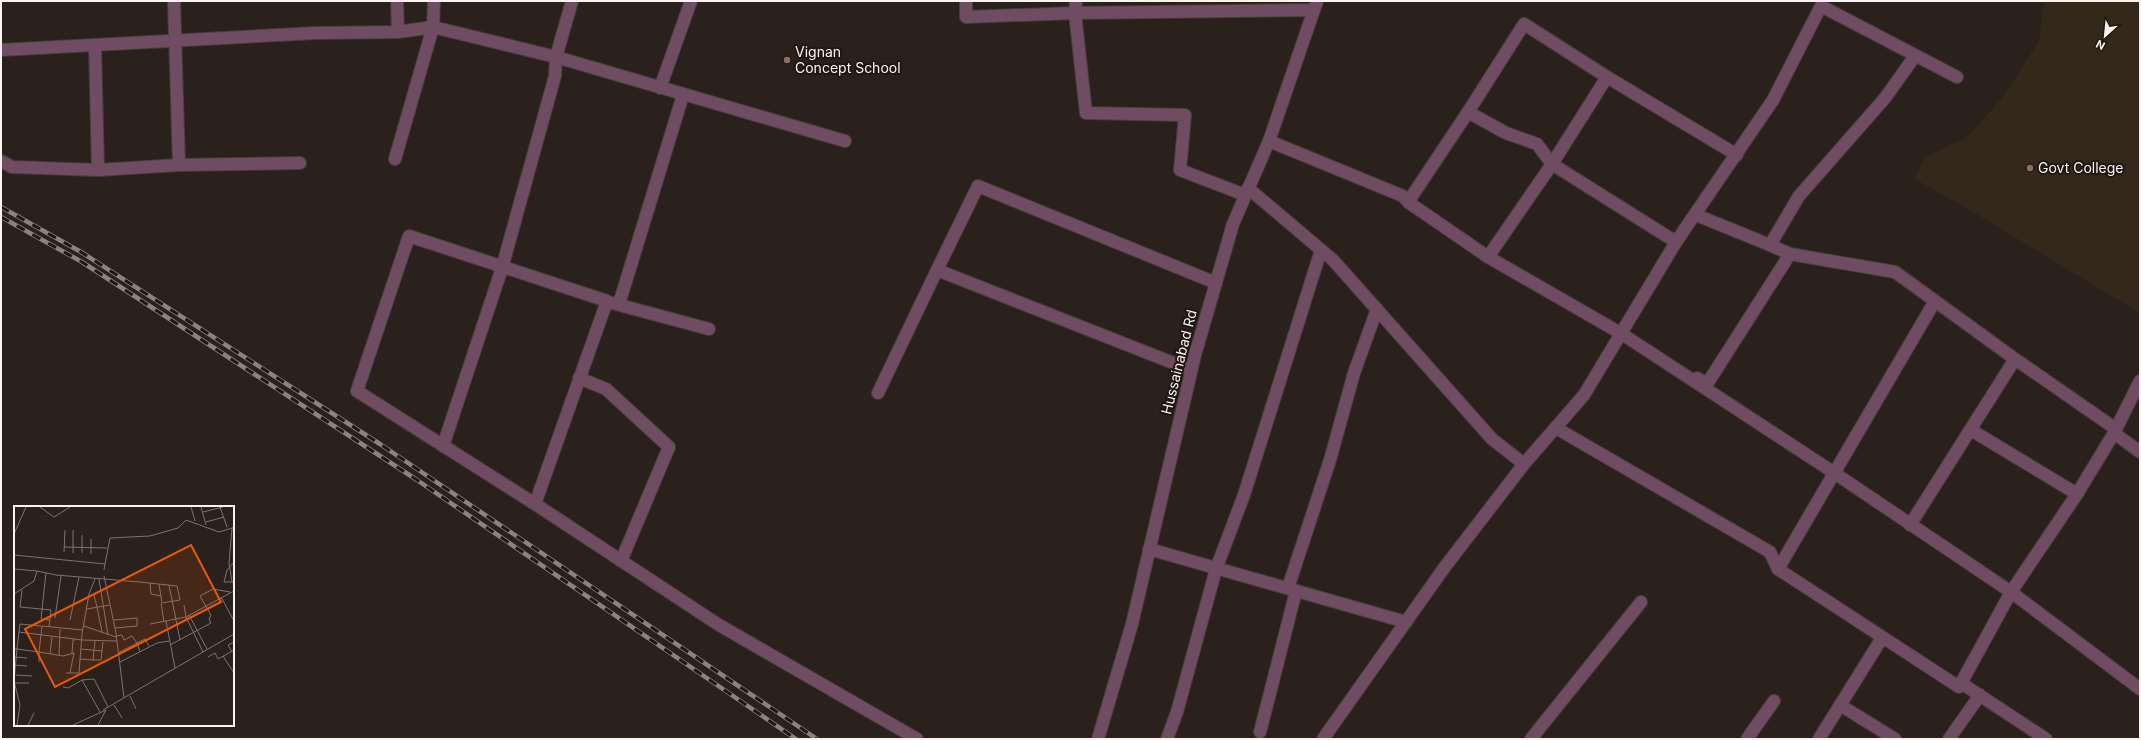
<svg xmlns="http://www.w3.org/2000/svg" width="2141" height="740" font-family="Inter,sans-serif">
	<style>
		.education { fill: #332819 }
		.lines { fill: none; stroke-linecap: round; stroke-linejoin: round }
		.minor-casing { stroke: #473e3a; stroke-width: 14 }
		.minor { stroke: #6f4c62; stroke-width: 12 }
		.rail-casing { stroke: #8b837f; stroke-width: 4.5 }
		.rail { stroke: #201713; stroke-width: 3; stroke-dasharray: 9; stroke-linecap: butt }
		.education-dot { fill: #8d6e63; stroke: #201713; stroke-width: 1.5 }
		.labels { text-anchor: middle; stroke-width: 4; stroke-linejoin: round; paint-order: stroke }
		.poi-label { font-size: 14px; fill: #faf3f0; stroke: #201713; text-anchor: start }
		.street-label { font-size: 14px; fill: #faf3f0; stroke: #201713 }
		.inset-road { fill: none; stroke: #7d7471; stroke-width: 1 }
		.view { fill: #e8590c; fill-opacity: 0.15; stroke: #e8590c; stroke-width: 2 }
		.inset-edge { fill: none; stroke: #faf3f0; stroke-width: 2 }
	</style>
	<rect width="100%" height="100%" fill="#2a201c"/>
	<polygon class="education" points="2044,1 2140,1 2140,313 1958,203 1914,179 1925,157 1966,138 2002,98 2039,41"/>
	<g class="lines">
		<g class="minor-casing">
			<g id="minor">
				<polyline points="397,1 398,32"/>
				<polyline points="434,1 433,27 556,57 845,141"/>
				<polyline points="966,1 966,17 1075,13 1076,1"/>
				<polyline points="95,46 98,170"/>
				<polyline points="1,50 316,33 398,32 433,27 395,159"/>
				<polyline points="1915,56 1885,98 1799,196 1770,245 1790,254 1895,272 2015,359 2116,429"/>
				<polyline points="660,88 691,1"/>
				<polyline points="1468,112 1524,24 1607,77"/>
				<polyline points="1269,141 1403,196 1408,202 1488,257 1622,334 1833,472 2011,592 2140,689"/>
				<polyline points="1,161 12,167 98,170 179,165 174,1"/>
				<polyline points="179,165 300,163"/>
				<polyline points="1248,188 1333,260 1492,439 1524,464"/>
				<polyline points="1245,195 1180,170 1185,115 1086,113 1075,13 1314,10"/>
				<polyline points="1408,202 1468,112 1506,133 1537,144 1552,164 1676,242"/>
				<polyline points="1696,215 1770,245"/>
				<polyline points="1488,257 1552,164 1607,77 1737,155"/>
				<polyline points="612,303 709,329"/>
				<polyline points="619,304 683,95"/>
				<polyline points="1191,370 937,270 978,186 1216,283"/>
				<polyline points="579,378 606,389 669,447 621,561"/>
				<polyline points="1697,378 1707,384 1790,254"/>
				<polyline points="2140,381 2114,433 2140,452"/>
				<polyline points="878,393 937,270"/>
				<polyline points="1556,428 1770,552 1778,569 1959,687 2011,592 2077,494 2114,433"/>
				<polyline points="1971,430 2077,494"/>
				<polyline points="443,446 502,268 555,76 556,57 572,1"/>
				<polyline points="535,504 607,301 409,236 357,391 535,504 719,625 917,739"/>
				<polyline points="1910,525 2015,359"/>
				<polyline points="1149,549 1406,622"/>
				<polyline points="1778,569 1935,301"/>
				<polyline points="1288,588 1330,460 1354,373 1377,309"/>
				<polyline points="1961,683 2046,739"/>
				<polyline points="1840,705 1895,739"/>
				<polyline points="1260,732 1296,591"/>
				<polyline points="1098,739 1132,624 1195,355 1233,224 1269,141 1317,1"/>
				<polyline points="1167,739 1177,712 1216,569 1244,495 1321,250"/>
				<polyline points="1323,739 1444,568 1524,464 1584,395 1676,242 1773,100 1821,6 1957,77"/>
				<polyline points="1531,739 1641,602"/>
				<polyline points="1747,739 1774,701"/>
				<polyline points="1819,739 1882,638"/>
				<polyline points="1949,739 1980,695"/>
			</g>
		</g>
		<use href="#minor" class="minor"/>
		<g class="rail-casing">
			<g id="rail">
				<polyline points="1,207 81,252 380,444 817,739"/>
				<polyline points="1,217 82,262 417,480 796,739"/>
			</g>
		</g>
		<use href="#rail" class="rail"/>
	</g>
	<g class="education-dot">
		<circle cx="787" cy="60" r="4"/>
		<circle cx="2030" cy="168" r="4"/>
	</g>
	<g class="labels">
		<g class="poi-label">
			<text x="795" y="57">Vignan<tspan x="795" dy="16">Concept School</tspan></text>
			<text x="2038" y="173">Govt College</text>
		</g>
		<g class="street-label">
			<text transform="translate(1179 362) rotate(-76)" y="5">Hussainabad Rd</text>
		</g>
	</g>
	<g transform="translate(14 506)">
		<rect width="220" height="220" fill="#2a201c"/>
		<path class="inset-road" d="M26,1L40,11L56,1M177,1L181,15M187,1L192,19M206,1L213,21M189,6L209,1M192,16L210,11M220,21L218,22L215,57L218,76L220,77M0,28L12,1M50,41L93,42M50,46L51,24M59,47V24M68,47V29M77,48V33M0,49L91,58L90,64M91,58L96,32L136,30L164,22L172,14L205,26L218,22M0,63L23,65L20,75L0,88M23,65L42,69L126,76L163,80L166,94L148,97L145,78M32,67L27,113L36,114M90,70L102,127L110,192M85,73L94,129M218,76H210L213,64L220,56M136,77L137,88L147,90M155,79L166,134M8,84L6,101L37,104L35,121M80,89L83,101M207,91L220,115M147,97L150,116M170,99L172,111L220,85M83,101L88,126M73,103L96,99M175,109L193,143M41,112L47,70M56,114L65,71M100,114L123,112V120L101,122M152,115L161,162M136,118L172,111L189,146M70,120L102,131M5,126L6,118L27,120M102,130L108,129L110,134L118,130L123,137L104,147M156,139L197,117L195,113L197,109L186,90L199,83L216,86M0,143H3L0,175M67,143L88,145L89,136M25,146L28,120L69,124M25,146L49,150L60,147L56,167M126,146L123,137L131,133L135,140M218,146L214,139L220,136M58,147L59,134H61M36,148L38,131M45,149L46,123M209,150L220,167M0,151L13,152M194,151L201,147L204,153L220,144M66,153L79,154L81,135M79,154H87L88,145M25,156V146L3,143L5,126L68,134L103,135M106,156L143,137L155,135M0,159L13,160M52,167H65L68,128L75,88L81,73M2,169L18,170M68,174L86,206M0,175L6,199L3,219M0,177H15M49,181L54,182L68,174L80,173L94,201M116,190L122,203M100,199L108,212M89,204L220,128M14,219L20,207M59,219L92,204L84,219"/>
		<path class="view" d="M177,39L207,96L41,181L11,123Z"/>
		<rect width="220" height="220" class="inset-edge"/>
	</g>
	<rect width="2141" height="740" fill="none" stroke="#faf3f0" stroke-width="4"/>
	<g transform="translate(2105 36) rotate(207)" stroke="#201713" stroke-width="3" paint-order="stroke">
	<path d="M0-3L7 15L0 10L-7 15Z" fill="#faf3f0"/>
	<text y="-6" font-size="11" font-weight="bold" text-anchor="middle" fill="#faf3f0">N</text>
	</g>
</svg>
